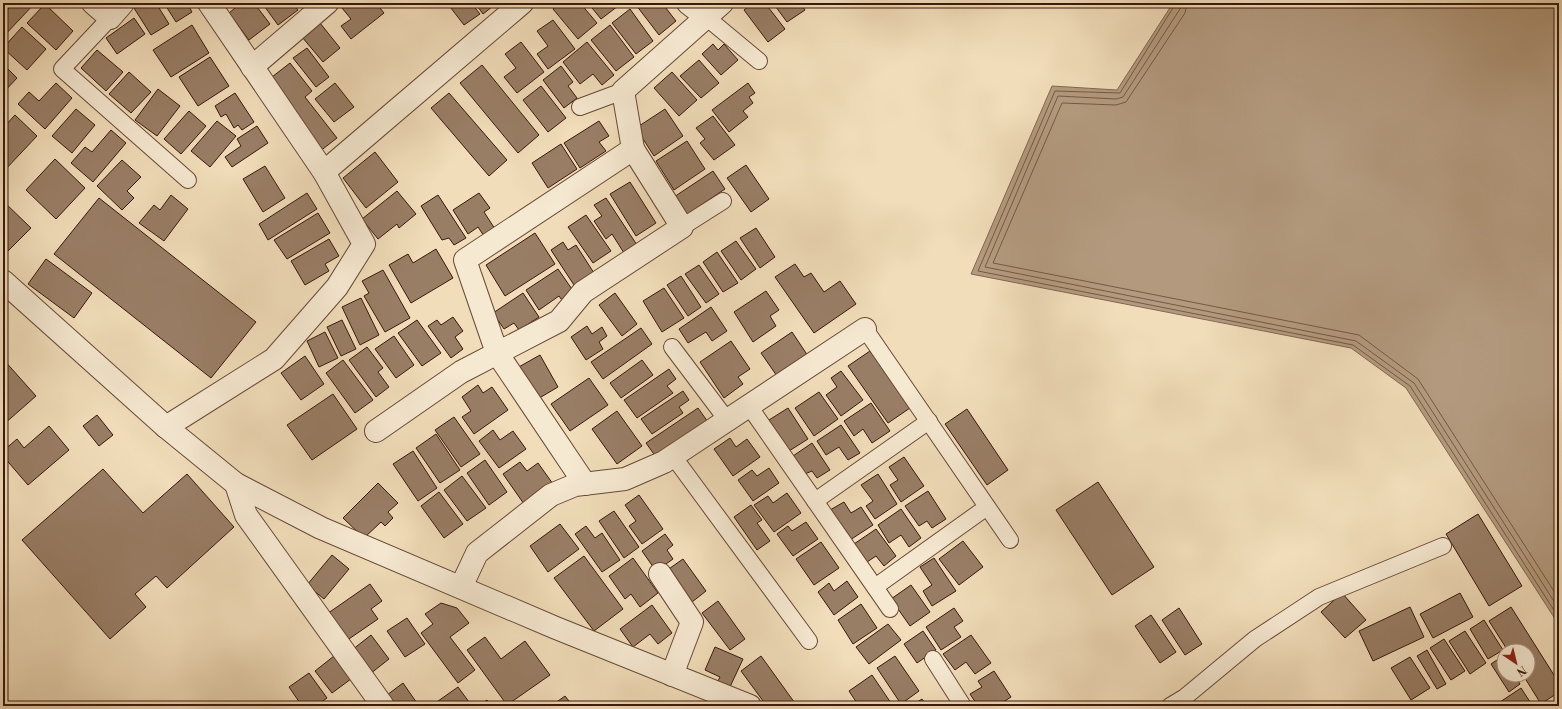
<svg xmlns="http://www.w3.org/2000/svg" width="1562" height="709" font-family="'Libre Bodoni',serif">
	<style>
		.water { fill: #b39a7e; stroke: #836650 }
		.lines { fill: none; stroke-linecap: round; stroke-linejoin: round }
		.shore { stroke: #765944; stroke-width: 1 }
		.building { fill: #997e66; stroke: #3a180a }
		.service-casing { stroke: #684936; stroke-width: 18 }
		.minor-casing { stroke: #684936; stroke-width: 24 }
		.tertiary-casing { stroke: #684936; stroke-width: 24 }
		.service { stroke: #f6e9d2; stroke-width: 16 }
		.minor { stroke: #f6e9d2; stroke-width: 22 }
		.tertiary { stroke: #f6e9d2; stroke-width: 22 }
	</style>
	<rect width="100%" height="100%" fill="#f1ddba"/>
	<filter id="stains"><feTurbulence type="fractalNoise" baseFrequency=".005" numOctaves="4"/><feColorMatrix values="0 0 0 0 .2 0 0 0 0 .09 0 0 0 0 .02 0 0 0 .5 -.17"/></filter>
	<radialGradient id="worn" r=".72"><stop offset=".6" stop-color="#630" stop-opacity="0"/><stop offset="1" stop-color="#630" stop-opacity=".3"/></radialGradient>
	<polygon class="water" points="1173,3 1559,3 1559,625 1406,388 1351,348 971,274 1052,86 1117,90"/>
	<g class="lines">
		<g class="shore">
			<polyline points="1176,3 1120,93 1055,91 978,271 1353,345 1410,386 1559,618"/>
			<polyline points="1181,3 1180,9 1123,97 1116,99 1058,96 985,267 1356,341 1414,383 1559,609"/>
			<polyline points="1187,3 1185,13 1126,102 1116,105 1062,103 993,263 1359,335 1418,379 1559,599"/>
		</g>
	</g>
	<g class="building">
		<polygon points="14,3 35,3 3,37 3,14"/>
		<polygon points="143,3 156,3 169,24 151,35 134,8"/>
		<polygon points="164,3 187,3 192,12 176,22"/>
		<polygon points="241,3 254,3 270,24 249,40 229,13"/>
		<polygon points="262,3 293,3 298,10 278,25"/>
		<polygon points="348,3 376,3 384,13 351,39 341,26 351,19 342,8"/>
		<polygon points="381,3 391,3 385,8"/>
		<polygon points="447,3 471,3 480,14 464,25"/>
		<polygon points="475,3 497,3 483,14"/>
		<polygon points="560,3 580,3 597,23 578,39 553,9"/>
		<polygon points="588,3 616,3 618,6 601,19"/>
		<polygon points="639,3 662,3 676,21 659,35 636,5"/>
		<polygon points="753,3 765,3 785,29 768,42 744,10"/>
		<polygon points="773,3 800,3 805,10 787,22"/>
		<polygon points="45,4 73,31 56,50 27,23"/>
		<polygon points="630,9 653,41 636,54 612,23"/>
		<polygon points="134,18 145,34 117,54 106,38"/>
		<polygon points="553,20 575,49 548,69 537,54 548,46 537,31"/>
		<polygon points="320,23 340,48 323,62 302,37"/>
		<polygon points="192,25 209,53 171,77 153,50"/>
		<polygon points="610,25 634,57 616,71 591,40"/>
		<polygon points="22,27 46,49 27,70 3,48"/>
		<polygon points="521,42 544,72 517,93 504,77 516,68 505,54"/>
		<polygon points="587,42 614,75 602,85 593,74 580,84 563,62"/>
		<polygon points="713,44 718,50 724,44 738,60 721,75 702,54"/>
		<polygon points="307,48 329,77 316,87 293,58"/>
		<polygon points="97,50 123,72 106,91 81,68"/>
		<polygon points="210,57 229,86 198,106 179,77"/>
		<polygon points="699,60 719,83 701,98 680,76"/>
		<polygon points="290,63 312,91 305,97 337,138 319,152 272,84 276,81 272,77"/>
		<polygon points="3,64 17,78 3,93"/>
		<polygon points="482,65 539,135 518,153 460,83"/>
		<polygon points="561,66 573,82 568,86 577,98 564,108 543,80"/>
		<polygon points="129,72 151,92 131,113 109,94"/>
		<polygon points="672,72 697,100 679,116 654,88"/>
		<polygon points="56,83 72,98 45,129 18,104 29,92 39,101"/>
		<polygon points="335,83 354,107 334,122 315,99"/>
		<polygon points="748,83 755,93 749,97 753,103 743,111 748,117 729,132 712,110"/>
		<polygon points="541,86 566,118 548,132 523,100"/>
		<polygon points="158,89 180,106 157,136 135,120"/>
		<polygon points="235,93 254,122 242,130 238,125 234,128 226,114 221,117 215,106"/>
		<polygon points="449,93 507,160 489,176 431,108"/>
		<polygon points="76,109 95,125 72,153 52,136"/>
		<polygon points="665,109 683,136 654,156 636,128"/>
		<polygon points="189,111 206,126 181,154 164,139"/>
		<polygon points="15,115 37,136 3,172 3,128"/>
		<polygon points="713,116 735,145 714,160 700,143 705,139 696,128"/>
		<polygon points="217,121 236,136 210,167 191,151"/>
		<polygon points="599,121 609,136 599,142 606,151 580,168 564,143"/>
		<polygon points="257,126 268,143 232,167 225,157 241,146 237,139"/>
		<polygon points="111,130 126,143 93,182 71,163 85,147 92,152"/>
		<polygon points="687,141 705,169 674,190 656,161"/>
		<polygon points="561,144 577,169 548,188 532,163"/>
		<polygon points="375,152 398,182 366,208 343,178"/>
		<polygon points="55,159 85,188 56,219 26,190"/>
		<polygon points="122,160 141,177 127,191 134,198 122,210 97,186"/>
		<polygon points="746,165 769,199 751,212 727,178"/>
		<polygon points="265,166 285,198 263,212 243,179"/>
		<polygon points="713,171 725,189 686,215 674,197"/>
		<polygon points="630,182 656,223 636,236 610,194"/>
		<polygon points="397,191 416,214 399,228 397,224 378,239 362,219"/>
		<polygon points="307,193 317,209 268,240 259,224"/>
		<polygon points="479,193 490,208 484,212 495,229 484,236 478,227 468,234 453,210"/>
		<polygon points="171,195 188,209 164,241 139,223 154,205 160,210"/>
		<polygon points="438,195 466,238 454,245 449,238 442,240 421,206"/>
		<polygon points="99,198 256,322 211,378 54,254"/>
		<polygon points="606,198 637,245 624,253 612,234 606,239 594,221 602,216 594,205"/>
		<polygon points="3,201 31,228 4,255 3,255"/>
		<polygon points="318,213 330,233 287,259 274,240"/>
		<polygon points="586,215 611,251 593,263 568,227"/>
		<polygon points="756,228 775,257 760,268 740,238"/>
		<polygon points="535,233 555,264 505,296 486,265"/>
		<polygon points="329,239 339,256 325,264 329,271 305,285 291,261"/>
		<polygon points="736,241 756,269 741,280 721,251"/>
		<polygon points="563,242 568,250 576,245 594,273 574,285 551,250"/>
		<polygon points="436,249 453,278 411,303 389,265 408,254 413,263"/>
		<polygon points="717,252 738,283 723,292 703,262"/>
		<polygon points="46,259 92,293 74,318 28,284"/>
		<polygon points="795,264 804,277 811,273 824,292 840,281 856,304 814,333 775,277"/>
		<polygon points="699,265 719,294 706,303 685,274"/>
		<polygon points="558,269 576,295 564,303 559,296 539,310 526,290"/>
		<polygon points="383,270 410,318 385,332 364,296 369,293 362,281"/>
		<polygon points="681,276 701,307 688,316 667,285"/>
		<polygon points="664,288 684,318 662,332 643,301"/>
		<polygon points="766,291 779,310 770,316 776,326 753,342 734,312"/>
		<polygon points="523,293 539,317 519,330 514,323 504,329 493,313"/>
		<polygon points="615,293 637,324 622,336 599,305"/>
		<polygon points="361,298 379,335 360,345 342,307"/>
		<polygon points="711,307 727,331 712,341 706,332 688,343 679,329"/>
		<polygon points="453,317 463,331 455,337 463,349 451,358 428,326 437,320 441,325"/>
		<polygon points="342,320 356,349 341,356 327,327"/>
		<polygon points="417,320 441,353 422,366 398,333"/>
		<polygon points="587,326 592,334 602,327 607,336 599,342 603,349 586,360 571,337"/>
		<polygon points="641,328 652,344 603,379 591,362"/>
		<polygon points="325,332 338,358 319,367 307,341"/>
		<polygon points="792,332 808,356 777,376 761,353"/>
		<polygon points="394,336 414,365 396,378 375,349"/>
		<polygon points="731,341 750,369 738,377 743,384 724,398 700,362"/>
		<polygon points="367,347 383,368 378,372 389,387 376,397 349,360"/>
		<polygon points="870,351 910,408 888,423 848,366"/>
		<polygon points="540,355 558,387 536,400 517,368"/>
		<polygon points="305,356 324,384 301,400 281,373"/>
		<polygon points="3,359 36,396 3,425"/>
		<polygon points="343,360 373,400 355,413 326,373"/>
		<polygon points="642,360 653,375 621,398 610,383"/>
		<polygon points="669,369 676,379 667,386 673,393 637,418 624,400"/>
		<polygon points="841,371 863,400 841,416 826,395 837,387 831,378"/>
		<polygon points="589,378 608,405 570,431 551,404"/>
		<polygon points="478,385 483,393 492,387 508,410 474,434 462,417 471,411 462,397"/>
		<polygon points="683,391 689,400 679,407 683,413 652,434 641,419"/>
		<polygon points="819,392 838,419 814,436 795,408"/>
		<polygon points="333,394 357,429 312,460 287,425"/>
		<polygon points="871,403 890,431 872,443 863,429 854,436 844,421"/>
		<polygon points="698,408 708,422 656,457 646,443"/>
		<polygon points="788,408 808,439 789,451 769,420"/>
		<polygon points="967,409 1008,470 987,485 945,424"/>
		<polygon points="617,411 642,446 617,464 592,429"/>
		<polygon points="97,415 113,435 99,446 83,426"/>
		<polygon points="454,417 480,454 461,467 435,430"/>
		<polygon points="841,425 860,453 848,460 839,447 826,455 817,441"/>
		<polygon points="49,426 69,450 28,485 3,456 3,451 17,439 24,448"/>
		<polygon points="493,430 500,440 513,431 526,449 499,468 479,441"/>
		<polygon points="436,434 460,470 440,483 416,448"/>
		<polygon points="730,438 736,447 747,439 760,457 733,476 714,449"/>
		<polygon points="812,443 830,470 817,478 812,471 805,474 793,456"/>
		<polygon points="413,451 437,488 418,501 393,464"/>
		<polygon points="904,457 924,486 901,502 890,485 898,480 889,467"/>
		<polygon points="485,460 507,492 489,505 467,473"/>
		<polygon points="520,462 527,471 538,463 553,484 524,504 503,474"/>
		<polygon points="769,468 779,483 753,501 738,480 752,470 757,476"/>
		<polygon points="103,469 143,513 187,474 234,527 167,588 156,576 135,594 146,607 110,639 22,540"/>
		<polygon points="878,474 897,504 875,519 866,506 873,501 861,485"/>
		<polygon points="462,476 486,508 467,521 444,490"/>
		<polygon points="1098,482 1154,567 1112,595 1056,510"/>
		<polygon points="378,483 398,503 388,512 393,518 385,526 381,522 364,538 343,518"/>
		<polygon points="928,491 946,519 932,528 927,521 919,526 905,506"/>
		<polygon points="439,492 463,524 444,538 421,506"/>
		<polygon points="787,493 801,513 774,532 754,505 768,496 773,503"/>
		<polygon points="639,495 663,529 642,544 629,526 636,521 625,505"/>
		<polygon points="844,502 851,513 861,507 873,525 850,540 830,510"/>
		<polygon points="751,505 762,520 757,523 770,541 757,550 734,517"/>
		<polygon points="901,509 921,538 909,547 901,535 889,543 878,525"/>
		<polygon points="614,511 639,547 624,558 599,521"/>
		<polygon points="1478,514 1522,586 1489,606 1446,534"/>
		<polygon points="806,522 818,539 793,556 777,534 788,526 792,531"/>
		<polygon points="560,524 579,549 548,572 530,546"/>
		<polygon points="586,526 595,538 602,533 620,560 602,572 575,534"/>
		<polygon points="876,529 896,556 884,566 876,556 867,562 854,544"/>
		<polygon points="3,531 7,535 3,539"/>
		<polygon points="665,534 673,545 667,550 673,559 656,571 642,551"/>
		<polygon points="963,541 983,567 959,585 939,559"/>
		<polygon points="821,542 839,568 814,585 796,559"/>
		<polygon points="332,555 349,569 324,599 307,585"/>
		<polygon points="584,556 623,609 594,631 554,578"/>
		<polygon points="633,558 658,593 640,607 631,594 625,599 609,576"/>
		<polygon points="934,558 956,591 932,606 923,591 932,585 920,567"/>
		<polygon points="683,559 706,591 692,602 685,592 663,573"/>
		<polygon points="847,581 858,597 834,615 818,592 829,583 834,591"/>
		<polygon points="370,584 382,601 371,609 378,619 343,643 324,616"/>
		<polygon points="911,585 930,612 910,626 891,599"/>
		<polygon points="1342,593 1366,620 1345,638 1321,612"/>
		<polygon points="1460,593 1473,617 1433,638 1420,614"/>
		<polygon points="718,601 745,639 730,650 702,613"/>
		<polygon points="441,603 457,608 469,623 450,637 475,670 458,683 421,633 433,624 425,614"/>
		<polygon points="861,604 877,628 853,644 838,620"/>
		<polygon points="652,605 672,633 658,644 650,634 633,647 620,629"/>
		<polygon points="1410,607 1424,637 1373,661 1359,631"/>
		<polygon points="1511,607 1559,683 1559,692 1541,704 1523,675 1528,675 1528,651 1508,651 1489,621"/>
		<polygon points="954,608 963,621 954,627 961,637 941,650 926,627"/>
		<polygon points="1179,608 1202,644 1185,655 1162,620"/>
		<polygon points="1151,615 1176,652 1160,663 1135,626"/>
		<polygon points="407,618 425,644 405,657 387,631"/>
		<polygon points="1484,620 1503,650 1488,659 1470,629"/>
		<polygon points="888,624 901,640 869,664 856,647"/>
		<polygon points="923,631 936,650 917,663 904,644"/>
		<polygon points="1465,631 1486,663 1470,674 1449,641"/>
		<polygon points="371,635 389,659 370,674 352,650"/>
		<polygon points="971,635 991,663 975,674 966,662 955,670 943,654"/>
		<polygon points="485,637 501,659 525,641 550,675 507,705 467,650"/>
		<polygon points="1444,639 1465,671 1451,680 1430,648"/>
		<polygon points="715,647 743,659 729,689 717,683 720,677 705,670"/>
		<polygon points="1427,650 1446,684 1437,689 1417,656"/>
		<polygon points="334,656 351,679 332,693 315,671"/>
		<polygon points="761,656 797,706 766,705 741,671"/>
		<polygon points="895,656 919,691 901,704 877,668"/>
		<polygon points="1503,656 1504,675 1515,675 1520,684 1509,692 1491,664"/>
		<polygon points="1410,657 1430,688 1411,700 1391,668"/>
		<polygon points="994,671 1011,697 997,706 978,706 970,694 982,687 978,681"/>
		<polygon points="309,673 327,698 316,706 302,706 289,687"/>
		<polygon points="872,675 893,706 859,706 849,691"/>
		<polygon points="403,683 419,706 395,706 387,695"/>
		<polygon points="458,687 472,706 431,706"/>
		<polygon points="1521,688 1532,705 1494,706"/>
		<polygon points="565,696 573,706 551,706"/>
		<polygon points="922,699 927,706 911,706"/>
		<polygon points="487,700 491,706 478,706"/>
	</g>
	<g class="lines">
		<g class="service-casing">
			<g id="service">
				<polyline points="706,17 759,61"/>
				<polyline points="110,18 62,69 188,180"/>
				<polyline points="580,107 623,91"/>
				<polyline points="682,227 723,201"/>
				<polyline points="865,329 1010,540"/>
				<polyline points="672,347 727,420"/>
				<polyline points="749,406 890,609"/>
				<polyline points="673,456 809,641"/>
				<polyline points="815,501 929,421"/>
				<polyline points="875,587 987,507"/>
				<polyline points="933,659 963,706"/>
				<polyline points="1170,706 1185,697 1255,639 1319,597 1443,546"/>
			</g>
		</g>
		<g class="minor-casing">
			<g id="minor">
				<polyline points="93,3 110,18 123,3"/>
				<polyline points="209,3 324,172"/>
				<polyline points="688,3 706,17"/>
				<polyline points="252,67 327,3"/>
				<polyline points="633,149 623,91 722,3"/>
				<polyline points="166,427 274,359 337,287 364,244 324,172 522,3"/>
				<polyline points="376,431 461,372 559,321 583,292 682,227 633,149 465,260 497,353 585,484"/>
				<polyline points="236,484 246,515 383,706"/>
				<polyline points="660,574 692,622 672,675"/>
				<polyline points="461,587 477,553 551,495 575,485 625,479 664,462 865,329"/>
			</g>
		</g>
		<g class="tertiary-casing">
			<polyline id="tertiary" points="3,281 166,427 236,484 321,528 556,628 750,706"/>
		</g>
		<use href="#service" class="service"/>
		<use href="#minor" class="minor"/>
		<use href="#tertiary" class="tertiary"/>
	</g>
	<rect width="1562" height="709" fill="none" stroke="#f1ddba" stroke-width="16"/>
	<rect x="4" y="4" width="1554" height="701" fill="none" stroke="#3a180a" stroke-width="2"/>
	<rect x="8" y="8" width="1546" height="693" fill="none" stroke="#3a180a"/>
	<g transform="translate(1516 663) rotate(145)"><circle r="19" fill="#f6e9d2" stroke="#ab9582"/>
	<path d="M0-3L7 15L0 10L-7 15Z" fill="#8f2418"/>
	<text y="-6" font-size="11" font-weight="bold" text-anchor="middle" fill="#3a180a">N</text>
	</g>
	<rect width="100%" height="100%" filter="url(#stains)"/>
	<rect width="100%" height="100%" fill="url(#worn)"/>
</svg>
